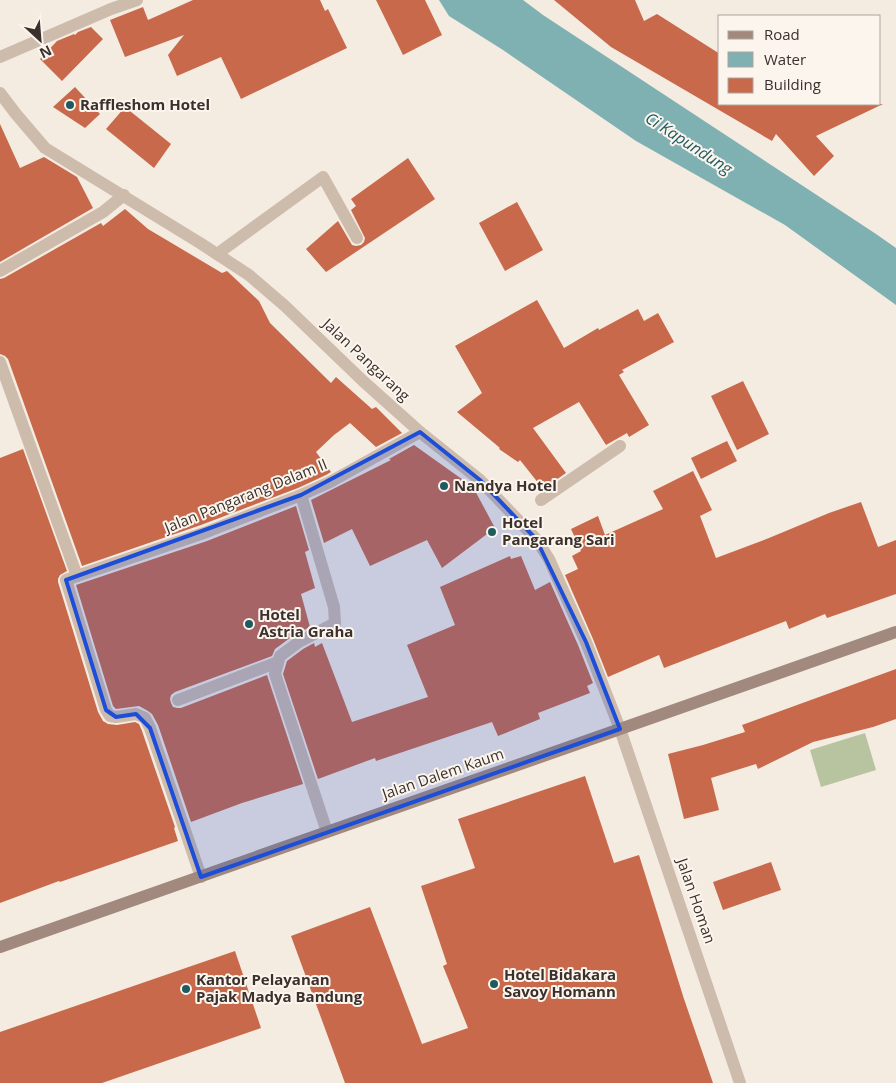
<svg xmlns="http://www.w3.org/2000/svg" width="896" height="1083" font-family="'Open Sans',sans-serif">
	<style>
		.green { fill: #b8c4a0 }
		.water { fill: #7fb0b2 }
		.building { fill: #c8694b }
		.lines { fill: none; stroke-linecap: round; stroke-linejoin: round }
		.minor { stroke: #cdbbac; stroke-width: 12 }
		.secondary { stroke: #a18a7d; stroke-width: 12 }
		.marked { fill: #1d4ed8; fill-opacity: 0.2; stroke: #1d4ed8; stroke-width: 4; stroke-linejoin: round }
		.poi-dot { fill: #1f5a5e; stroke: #fbf5ee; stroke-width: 2 }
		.labels { text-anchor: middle; stroke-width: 4; stroke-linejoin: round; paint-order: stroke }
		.poi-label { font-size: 15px; font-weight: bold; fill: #3b302b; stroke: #fbf5ee; text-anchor: start }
		.street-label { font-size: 15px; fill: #3b302b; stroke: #fbf5ee }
		.water-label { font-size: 16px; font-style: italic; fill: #1f5a5e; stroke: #fbf5ee }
	</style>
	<rect width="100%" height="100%" fill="#f4ebe1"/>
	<polygon class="green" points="865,733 876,770 821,787 810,750"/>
	<polygon class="water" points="439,0 523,0 543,15 876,234 896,248 896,305 785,225 636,141 503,50 449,16"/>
	<g class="building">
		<polygon points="193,0 320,0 325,11 328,9 347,48 241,99 221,57 177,76 168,55 184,35 125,57 110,20 143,7 148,20"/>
		<polygon points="376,0 425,0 442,35 403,55"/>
		<polygon points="554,0 635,0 644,21 657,14 720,54 720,104 883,104 816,136 834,156 814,176 776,134 772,141 611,47"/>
		<polygon points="91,27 103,39 62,81 40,59 57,41 74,34 75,35 78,32"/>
		<polygon points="75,87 100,114 85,128 53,107"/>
		<polygon points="125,107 171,144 154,168 106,129"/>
		<polygon points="0,124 20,168 44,157 77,177 93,208 0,262"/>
		<polygon points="408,158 435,199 326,272 306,249 338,221 352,245 356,246 361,245 364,242 365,238 351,210 356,206 351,199"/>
		<polygon points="517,202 543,250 505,271 479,223"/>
		<polygon points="125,209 148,229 222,273 227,271 259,301 270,323 331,383 336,377 372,409 376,407 402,433 376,447 350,423 334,435 316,452 331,472 326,475 298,488 201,525 82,566 8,359 5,356 0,354 0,279 4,278 101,223 103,226"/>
		<polygon points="537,300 564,348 598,328 599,330 638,309 644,321 658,313 674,342 622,370 624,372 619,375 649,425 629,437 627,433 606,445 579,402 533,428 566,473 543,489 520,460 518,462 499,449 500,448 457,412 482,393 455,346"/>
		<polygon points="743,381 769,434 737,450 711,396"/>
		<polygon points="727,441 737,461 701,479 691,458"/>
		<polygon points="414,445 473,487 495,528 442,568 427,540 370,566 352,529 324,543 311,500 391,460 389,459"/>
		<polygon points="23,449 67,571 60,575 58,579 58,582 98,712 103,721 108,724 117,725 135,722 139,724 142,731 175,827 174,828 178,841 60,882 59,881 0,903 0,458"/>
		<polygon points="693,471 712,510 700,516 716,558 769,538 829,513 861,502 878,547 896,540 896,594 827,618 825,614 789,629 786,621 664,668 659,655 608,677 593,639 565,575 578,569 572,556 581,551 571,529 598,516 605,535 663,509 653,491"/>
		<polygon points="296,506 309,550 305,552 315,588 301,594 310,627 294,635 275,649 272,656 175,692 171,695 170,699 171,703 173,707 177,708 181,708 267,675 303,784 242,803 191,822 158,725 152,714 148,711 139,706 116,709 113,706 76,585 207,541"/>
		<polygon points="510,556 511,559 521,556 535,590 550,582 578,645 593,683 587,686 590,693 538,713 540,719 498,736 492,722 376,761 375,758 318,779 283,674 287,661 303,649 314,643 315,647 322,643 352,722 428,697 407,645 455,625 440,587"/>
		<polygon points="896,669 896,719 873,727 813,742 758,769 756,764 711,778 719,810 684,819 668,754 703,745 745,732 742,725"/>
		<polygon points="585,776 614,863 639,855 684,999 713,1083 345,1083 291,936 370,907 422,1044 468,1028 443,966 447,964 421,886 475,868 458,819"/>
		<polygon points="771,862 781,890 723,910 713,882"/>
		<polygon points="235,951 261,1028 102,1083 0,1083 0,1032"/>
	</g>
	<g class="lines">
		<g class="minor">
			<polyline points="0,57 111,9 137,0"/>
			<polyline points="0,93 16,114 45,148 200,243 249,275 285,306 363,381 420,432 480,480 536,539 549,559 586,642 620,729 740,1083"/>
			<polyline points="217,254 323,177 357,238"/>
			<polyline points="0,271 103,212 124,195"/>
			<polyline points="0,362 77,576 66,580 106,710 110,716 116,717 136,714 145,718 150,728 201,877"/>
			<polyline points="301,495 334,607 335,623 299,642 280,656 275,674 327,832"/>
			<polyline points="541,500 620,446"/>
			<polyline points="77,576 204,533 301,495 330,482 420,432"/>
			<polyline points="178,700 278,662"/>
		</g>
		<polyline class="secondary" points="0,947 896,632"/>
	</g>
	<path class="marked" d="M420,432L480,480L536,539L586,642L620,729L201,877L150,728L136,714L116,717L106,710L66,580L301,495Z"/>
	<g class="poi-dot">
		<circle cx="70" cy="105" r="5"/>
		<circle cx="444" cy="486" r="5"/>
		<circle cx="492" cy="532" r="5"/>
		<circle cx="249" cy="624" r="5"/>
		<circle cx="494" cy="984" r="5"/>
		<circle cx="186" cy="989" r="5"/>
	</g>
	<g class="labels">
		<g class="poi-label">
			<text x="80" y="110">Raffleshom Hotel</text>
			<text x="454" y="491">Nandya Hotel</text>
			<text x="502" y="528">Hotel<tspan x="502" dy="17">Pangarang Sari</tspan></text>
			<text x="259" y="620">Hotel<tspan x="259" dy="17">Astria Graha</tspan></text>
			<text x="504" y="980">Hotel Bidakara<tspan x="504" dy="17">Savoy Homann</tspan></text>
			<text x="196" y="985">Kantor Pelayanan<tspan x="196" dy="17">Pajak Madya Bandung</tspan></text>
		</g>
		<g class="street-label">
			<text transform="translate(366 360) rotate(43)" y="5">Jalan Pangarang</text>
			<text transform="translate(246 496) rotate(-22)" y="5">Jalan Pangarang Dalam II</text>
			<text transform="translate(443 774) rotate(-19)" y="5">Jalan Dalem Kaum</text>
			<text transform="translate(696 901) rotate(71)" y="5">Jalan Homan</text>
		</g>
		<g class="water-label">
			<text transform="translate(689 143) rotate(33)" y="6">Ci Kapundung</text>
		</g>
	</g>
	<rect x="718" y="15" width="162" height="90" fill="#fbf5ee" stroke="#aea6a0"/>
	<rect x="728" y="31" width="25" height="8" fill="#a18a7d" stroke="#aea6a0"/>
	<text x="764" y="40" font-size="15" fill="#3b302b">Road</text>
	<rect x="728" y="52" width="25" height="15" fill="#7fb0b2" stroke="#aea6a0"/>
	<text x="764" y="65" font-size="15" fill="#3b302b">Water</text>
	<rect x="728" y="78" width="25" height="15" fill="#c8694b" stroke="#aea6a0"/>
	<text x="764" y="90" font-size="15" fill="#3b302b">Building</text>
	<g transform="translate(40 40) rotate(154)" stroke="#fbf5ee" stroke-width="4" paint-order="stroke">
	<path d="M0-4L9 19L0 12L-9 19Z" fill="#3b302b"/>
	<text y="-8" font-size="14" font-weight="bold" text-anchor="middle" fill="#3b302b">N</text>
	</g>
</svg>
